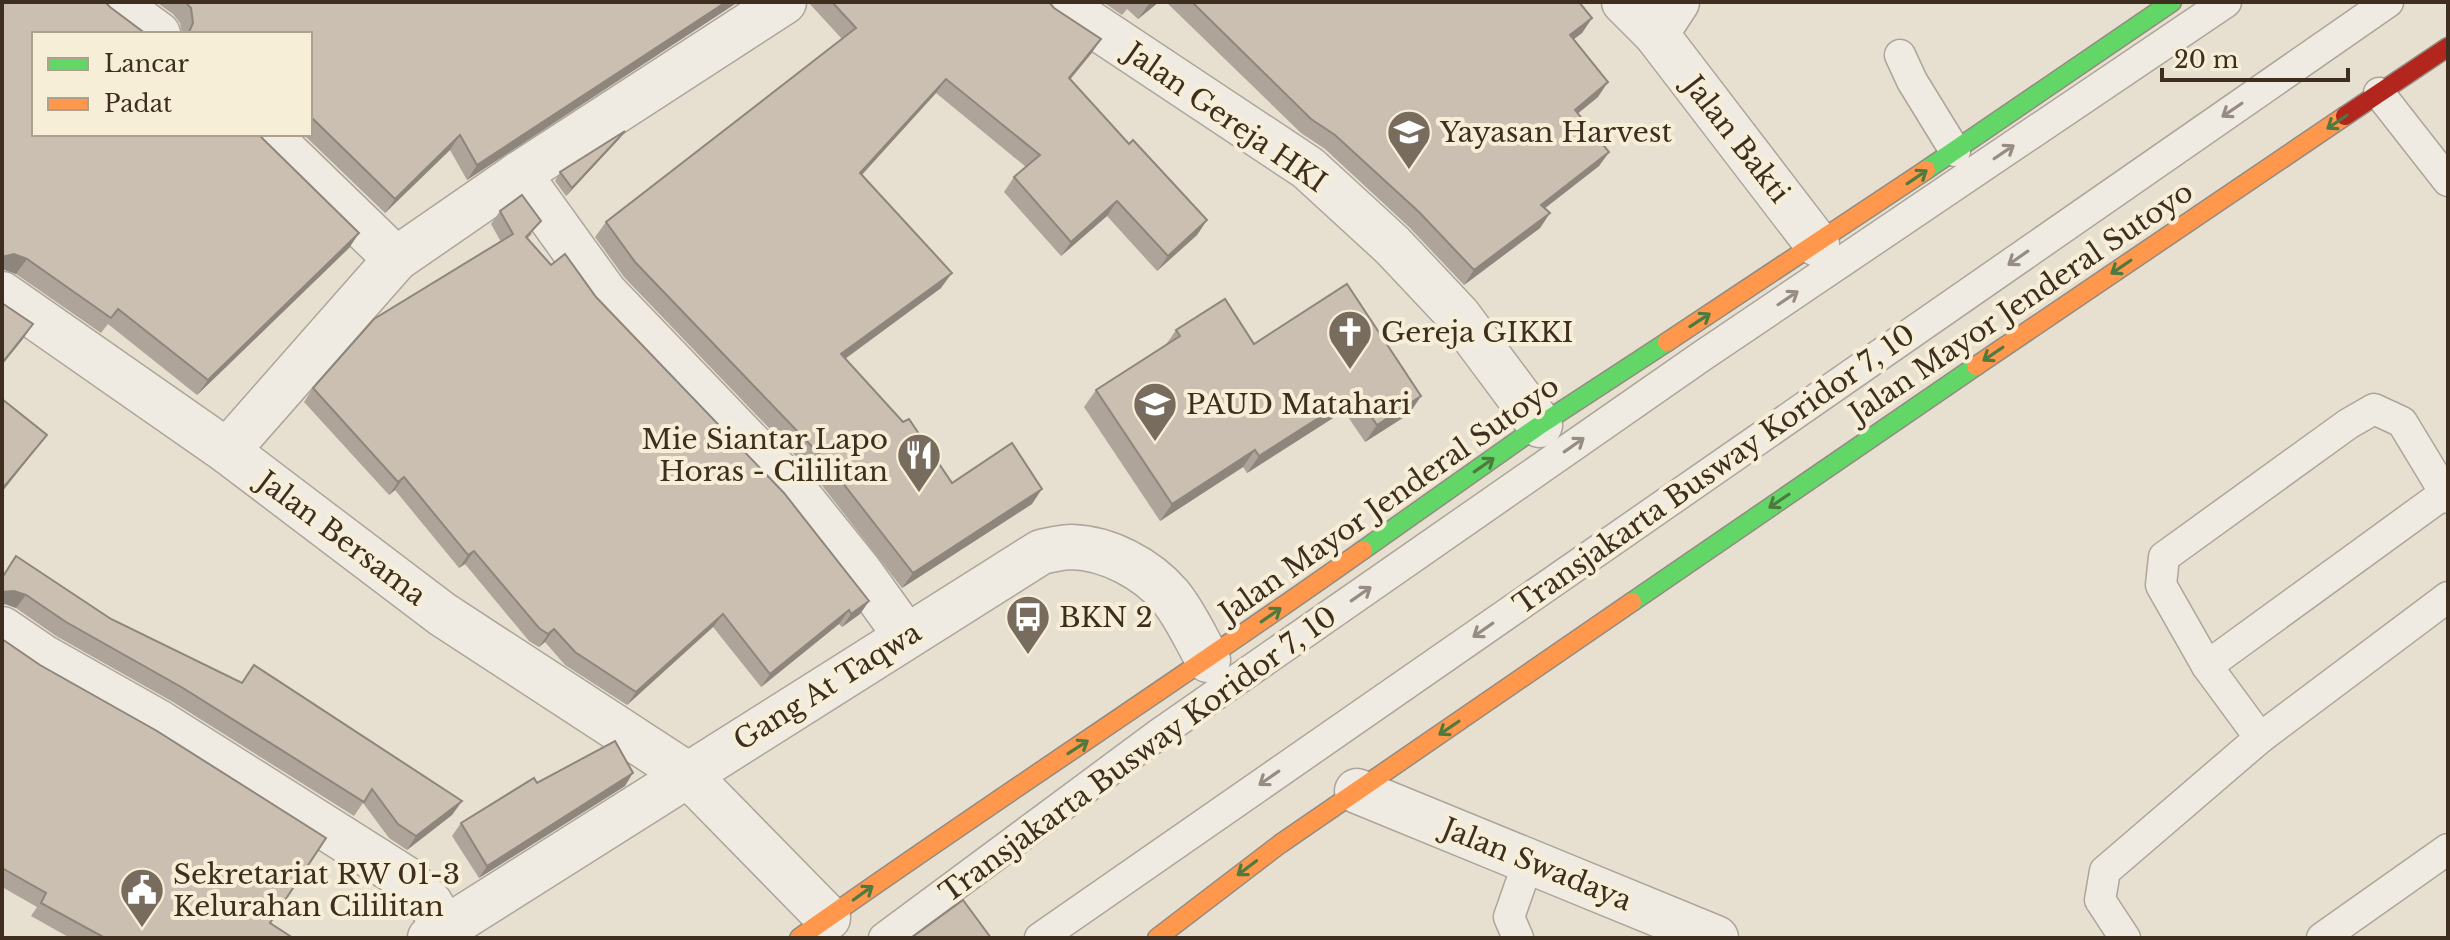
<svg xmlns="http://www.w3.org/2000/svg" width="2450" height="940" font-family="'Libre Baskerville',serif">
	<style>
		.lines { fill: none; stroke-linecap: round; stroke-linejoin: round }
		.lane-casing { stroke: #ada599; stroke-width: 33 }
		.street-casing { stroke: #ada599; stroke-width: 47 }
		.fast-casing { stroke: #928b80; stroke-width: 21 }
		.slow-casing { stroke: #928b80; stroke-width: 21 }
		.jam-casing { stroke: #928b80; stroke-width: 21 }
		.lane { stroke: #efebe3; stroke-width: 30 }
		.street { stroke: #efebe3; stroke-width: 44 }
		.fast { stroke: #63d668; stroke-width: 18 }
		.slow { stroke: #ff974d; stroke-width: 18 }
		.jam { stroke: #b3261e; stroke-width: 18 }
		.wall { fill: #afa499 }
		.shaded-wall { fill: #8e867d }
		.building { fill: #cbbfb2; stroke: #8e867d; stroke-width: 2 }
		.oneway { stroke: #968c82 }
		.oneway2 { stroke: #4e7a40 }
		.labels { text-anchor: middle; stroke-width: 8; stroke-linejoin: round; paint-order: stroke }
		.street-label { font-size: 28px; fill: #3d2e20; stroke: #f7eed8 }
		.poi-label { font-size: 28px; fill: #3d2e20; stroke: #f7eed8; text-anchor: start }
	</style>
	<rect width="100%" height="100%" fill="#e7e0d1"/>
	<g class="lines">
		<g class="lane-casing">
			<g id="lane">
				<polyline points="1900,55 1912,81 1955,151"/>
				<polyline points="2379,93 2448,181"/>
				<polyline points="2207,666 2445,493"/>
				<polyline points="2260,738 2207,666 2161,585 2164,557 2348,424 2374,409 2402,422 2448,498"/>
				<polyline points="884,938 1159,734 1702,356 2226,2"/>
				<polyline points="1040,938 2388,2"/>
				<polyline points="1518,938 1509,917 1529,860"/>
				<polyline points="2125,938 2100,900 2105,871 2260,738 2448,597"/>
				<polyline points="2322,938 2448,849"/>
			</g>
		</g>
		<g class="street-casing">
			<g id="street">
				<polyline points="114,2 158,34"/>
				<polyline points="1058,2 1308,168 1392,245 1458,315 1540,425"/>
				<polyline points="1624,2 1656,34 1817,244"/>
				<polyline points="1656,34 1677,2"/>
				<polyline points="267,134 396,259"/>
				<polyline points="519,174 605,293 794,490 860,572 906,636"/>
				<polyline points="2,294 227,451 442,614 687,774 828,918"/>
				<polyline points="227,451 396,259 519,174 784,2"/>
				<polyline points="2,629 43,657 160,723 405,878 430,903 451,938"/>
				<polyline points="1357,791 1716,938"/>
				<path d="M430,938L1041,552C1051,550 1062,547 1072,547C1108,548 1147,569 1170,596C1185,614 1196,639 1208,660"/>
			</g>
		</g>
		<g class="fast-casing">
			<g id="fast">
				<polyline points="1926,170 2172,2"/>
				<polyline points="1363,550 1540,425 1667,342"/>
				<polyline points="1632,602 1976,366"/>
			</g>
		</g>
		<g class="slow-casing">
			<g id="slow">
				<polyline points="1667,342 1926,170"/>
				<polyline points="1976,366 2345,116"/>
				<path d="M799,938C985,806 1177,682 1363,550"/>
				<polyline points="1157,938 1280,844 1632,602"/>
			</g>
		</g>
		<g class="jam-casing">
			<polyline id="jam" points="2345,116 2448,47"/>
		</g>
		<use href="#lane" class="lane"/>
		<use href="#street" class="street"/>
		<use href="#fast" class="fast"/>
		<use href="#slow" class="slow"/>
		<use href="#jam" class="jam"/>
	</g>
	<g class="wall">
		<polygon points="156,2 738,2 467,180 450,150 385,213 303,134 310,134 310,34 182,34 180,23 173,14"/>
		<polygon points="808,2 1049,2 1054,8 1101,39 1070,79 1129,144 1207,220 1197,235 1157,271 1107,216 1061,256 1004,192 1014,177 1026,167 936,93 861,175 941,288 845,359 952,483 1032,504 902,588 813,474 624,277 595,237 606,222 842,39"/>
		<polygon points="1103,2 1159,2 1138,19 1127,9 1122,15"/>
		<polygon points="1166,2 1579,2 1592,18 1582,33 1573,39 1598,97 1578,113 1609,152 1599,166 1545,208 1550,213 1540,228 1464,285 1409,227 1325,149 1301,133"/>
		<polygon points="110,7 259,137 359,233 349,248 197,395 108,324 101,333 16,274 3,269"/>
		<polygon points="625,131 619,139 566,196 555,181 560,172"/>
		<polygon points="500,211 532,234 527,239 551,265 596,297 869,601 860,614 842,627 839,624 761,687 713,627 627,705 565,665 545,642 539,647 529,641 465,564 459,568 395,490 389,495 304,402 313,388 501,242 491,224"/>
		<polygon points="1176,330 1254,344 1421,396 1409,414 1365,442 1344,411 1247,473 1243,467 1160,521 1084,407 1096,390 1165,346"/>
		<polygon points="2,578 111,619 462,801 452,815 407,850 389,838 363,803 354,816 173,702 56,636 16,608 5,604 2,605"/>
		<polygon points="2,639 270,923 293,938 70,938 31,916 37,907 2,887"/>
		<polygon points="537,783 625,786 479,878 452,836 461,823"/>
	</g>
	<g class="shaded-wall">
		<polygon points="726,2 738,2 467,180 477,165"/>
		<polygon points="1152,2 1159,2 1138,19 1149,4"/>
		<polygon points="1592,18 1582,33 1560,50 1570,35"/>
		<polygon points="1101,39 1091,54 1059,93 1069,78"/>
		<polygon points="946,79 936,93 850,188 860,173"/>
		<polygon points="1608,82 1598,97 1565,124 1575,110"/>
		<polygon points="625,131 619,139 566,196 572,188"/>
		<polygon points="460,135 450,150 385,213 395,199"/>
		<polygon points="1609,152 1599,166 1531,219 1541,205"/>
		<polygon points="1117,201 1107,216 1061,256 1071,242"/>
		<polygon points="1550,213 1540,228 1464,285 1474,270"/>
		<polygon points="1207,220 1197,235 1157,271 1168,256"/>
		<polygon points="359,233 349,248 197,395 208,380"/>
		<polygon points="14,254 27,259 16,274 2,269 2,257"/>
		<polygon points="952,273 941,288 831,369 841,354"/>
		<polygon points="33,324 23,339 2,365 2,363"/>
		<polygon points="1356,394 1344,411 1247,473 1259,456"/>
		<polygon points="1421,396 1409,414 1365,442 1377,425"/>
		<polygon points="47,435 36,449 2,492 3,488"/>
		<polygon points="1255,450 1243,467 1160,521 1172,504"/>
		<polygon points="404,477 395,490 389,495 398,482"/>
		<polygon points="1042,489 1032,504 902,588 913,573"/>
		<polygon points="474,551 465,564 459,568 468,555"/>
		<polygon points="14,591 26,595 16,608 5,604 2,605 2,592"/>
		<polygon points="869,601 860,614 842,627 851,614"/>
		<polygon points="849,610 839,624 761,687 770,674"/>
		<polygon points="723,614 713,627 627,705 636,692"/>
		<polygon points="554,629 545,642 539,647 548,634"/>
		<polygon points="633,773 625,786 479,878 487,866"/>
		<polygon points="462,801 452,815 407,850 416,836"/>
	</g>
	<g class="building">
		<polygon points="2,2 105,2 110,7 146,34 34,34 34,134 258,134 359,233 208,380 118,309 111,318 27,259 14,254 2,257"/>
		<polygon points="185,2 726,2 477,165 460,135 395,199 310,116 310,34 188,34 193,23 191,8"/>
		<polygon points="832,2 1049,2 1054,8 1101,39 1069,78 1129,144 1133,140 1207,220 1168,256 1117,201 1071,242 1014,177 1040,155 946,79 860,173 952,273 841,354 903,422 909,419 952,483 1012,443 1042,489 913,573 824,459 635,262 606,222 856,28"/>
		<polygon points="1192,2 1579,2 1592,18 1570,35 1608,82 1575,110 1609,152 1541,205 1550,213 1474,270 1419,212 1335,135 1311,119"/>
		<polygon points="625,131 572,188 560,172"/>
		<polygon points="522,195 541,221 526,237 551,265 565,254 596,297 784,493 869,601 851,614 849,610 770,674 723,614 636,692 575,652 554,629 548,634 539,628 474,551 468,555 404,477 398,482 313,388 374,319 513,234 500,211"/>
		<polygon points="1347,284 1421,396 1377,425 1356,394 1259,456 1255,450 1172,504 1096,390 1180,336 1176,330 1225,299 1254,344"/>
		<polygon points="2,303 33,324 2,363"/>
		<polygon points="2,399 47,435 3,488 2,487"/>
		<polygon points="16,556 111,619 242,683 254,665 462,801 416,836 398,824 372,789 364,802 183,688 66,622 26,595 14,591 2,592 2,578"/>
		<polygon points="2,639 40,665 157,731 326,838 270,923 293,938 105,938 41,903 46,893 2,868"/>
		<polygon points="615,741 633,773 487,866 461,823 534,778 537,783"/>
		<polygon points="963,900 991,938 911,938"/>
	</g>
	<defs><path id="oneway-shaft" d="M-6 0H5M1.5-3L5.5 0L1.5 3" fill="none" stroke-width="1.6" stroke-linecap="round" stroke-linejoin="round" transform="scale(2)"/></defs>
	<g class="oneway">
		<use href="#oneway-shaft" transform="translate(2232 110) rotate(146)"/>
		<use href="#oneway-shaft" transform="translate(2004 152) rotate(-34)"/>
		<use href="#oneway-shaft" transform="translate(2018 258) rotate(145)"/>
		<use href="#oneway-shaft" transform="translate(1788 298) rotate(-34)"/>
		<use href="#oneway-shaft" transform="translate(1574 445) rotate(-35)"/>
		<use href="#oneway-shaft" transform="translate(1361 594) rotate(-35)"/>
		<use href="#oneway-shaft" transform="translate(1483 630) rotate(145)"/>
		<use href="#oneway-shaft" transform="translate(1269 778) rotate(145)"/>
	</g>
	<g class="oneway2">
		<use href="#oneway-shaft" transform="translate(2337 122) rotate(146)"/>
		<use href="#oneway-shaft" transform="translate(1917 177) rotate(-34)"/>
		<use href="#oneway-shaft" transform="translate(2121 267) rotate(146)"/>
		<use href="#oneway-shaft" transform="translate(1700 320) rotate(-33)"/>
		<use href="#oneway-shaft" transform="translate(1993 354) rotate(146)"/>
		<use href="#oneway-shaft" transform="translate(1484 465) rotate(-35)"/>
		<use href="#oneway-shaft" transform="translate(1779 501) rotate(146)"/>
		<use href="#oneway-shaft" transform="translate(1271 615) rotate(-35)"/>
		<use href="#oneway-shaft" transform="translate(1449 728) rotate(146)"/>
		<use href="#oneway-shaft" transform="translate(1078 747) rotate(-33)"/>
		<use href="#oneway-shaft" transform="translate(1247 868) rotate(143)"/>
		<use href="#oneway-shaft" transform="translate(863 893) rotate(-36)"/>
	</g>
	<defs>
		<g id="school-pin" transform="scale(2.3)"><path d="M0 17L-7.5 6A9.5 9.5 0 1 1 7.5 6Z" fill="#786c5e" stroke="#f7eed8"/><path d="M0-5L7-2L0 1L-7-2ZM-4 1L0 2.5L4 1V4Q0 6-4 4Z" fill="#fff"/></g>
		<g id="church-pin" transform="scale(2.3)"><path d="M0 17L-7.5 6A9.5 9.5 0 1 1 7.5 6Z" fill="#786c5e" stroke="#f7eed8"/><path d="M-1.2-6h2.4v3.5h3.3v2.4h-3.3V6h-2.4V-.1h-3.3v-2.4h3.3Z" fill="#fff"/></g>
		<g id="restaurant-pin" transform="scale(2.3)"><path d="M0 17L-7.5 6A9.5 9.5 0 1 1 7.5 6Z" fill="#786c5e" stroke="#f7eed8"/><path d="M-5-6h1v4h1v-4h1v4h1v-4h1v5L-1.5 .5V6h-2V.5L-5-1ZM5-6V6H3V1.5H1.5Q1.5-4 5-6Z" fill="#fff"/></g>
		<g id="bus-pin" transform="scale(2.3)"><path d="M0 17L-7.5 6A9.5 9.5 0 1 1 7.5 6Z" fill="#786c5e" stroke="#f7eed8"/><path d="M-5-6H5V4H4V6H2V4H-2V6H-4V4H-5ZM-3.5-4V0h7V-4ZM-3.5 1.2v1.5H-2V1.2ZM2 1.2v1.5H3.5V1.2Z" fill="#fff"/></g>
		<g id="civic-pin" transform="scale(2.3)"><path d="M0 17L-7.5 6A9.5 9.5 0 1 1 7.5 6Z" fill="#786c5e" stroke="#f7eed8"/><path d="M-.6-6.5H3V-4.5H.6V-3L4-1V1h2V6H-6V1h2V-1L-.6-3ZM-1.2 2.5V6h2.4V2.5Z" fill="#fff"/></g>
	</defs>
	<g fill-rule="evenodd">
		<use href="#school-pin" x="1409" y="132"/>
		<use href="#church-pin" x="1350" y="332"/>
		<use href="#school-pin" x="1155" y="404"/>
		<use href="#restaurant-pin" x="919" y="455"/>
		<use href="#bus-pin" x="1028" y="617"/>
		<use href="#civic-pin" x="142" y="890"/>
	</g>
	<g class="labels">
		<g class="street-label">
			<text transform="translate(1226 117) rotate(35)" y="10">Jalan Gereja HKI</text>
			<text transform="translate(1737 139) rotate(52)" y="10">Jalan Bakti</text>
			<text transform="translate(2021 302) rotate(-34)" y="10">Jalan Mayor Jenderal Sutoyo</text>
			<text transform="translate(1714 469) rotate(-35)" y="10">Transjakarta Busway Koridor 7, 10</text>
			<text transform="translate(1389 499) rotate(-35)" y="10">Jalan Mayor Jenderal Sutoyo</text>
			<text transform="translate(342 538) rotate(37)" y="10">Jalan Bersama</text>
			<text transform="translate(827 686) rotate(-32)" y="10">Gang At Taqwa</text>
			<text transform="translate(1138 754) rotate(-36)" y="10">Transjakarta Busway Koridor 7, 10</text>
			<text transform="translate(1537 864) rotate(22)" y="10">Jalan Swadaya</text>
		</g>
		<g class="poi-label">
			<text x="1440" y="142">Yayasan Harvest</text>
			<text x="1381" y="342">Gereja GIKKI</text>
			<text x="1186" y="414">PAUD Matahari</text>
			<text x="888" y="449" text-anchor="end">Mie Siantar Lapo<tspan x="888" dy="32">Horas - Cililitan</tspan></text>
			<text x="1059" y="627">BKN 2</text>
			<text x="173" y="884">Sekretariat RW 01-3<tspan x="173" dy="32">Kelurahan Cililitan</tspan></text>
		</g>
	</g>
	<rect width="2450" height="940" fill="none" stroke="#3d2e20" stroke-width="8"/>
	<rect x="32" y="32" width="280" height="104" fill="#f7eed8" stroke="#ada18e" stroke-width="2"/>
	<rect x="48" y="58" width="40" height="12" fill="#63d668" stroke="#ada18e" stroke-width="2"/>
	<text x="104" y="72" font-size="24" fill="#3d2e20">Lancar</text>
	<rect x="48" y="98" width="40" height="12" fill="#ff974d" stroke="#ada18e" stroke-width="2"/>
	<text x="104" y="112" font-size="24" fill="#3d2e20">Padat</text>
	<path d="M2162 68v12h186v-12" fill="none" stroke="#3d2e20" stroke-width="4"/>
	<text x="2174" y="68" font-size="24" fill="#3d2e20" stroke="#f7eed8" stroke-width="6" paint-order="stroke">20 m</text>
</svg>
